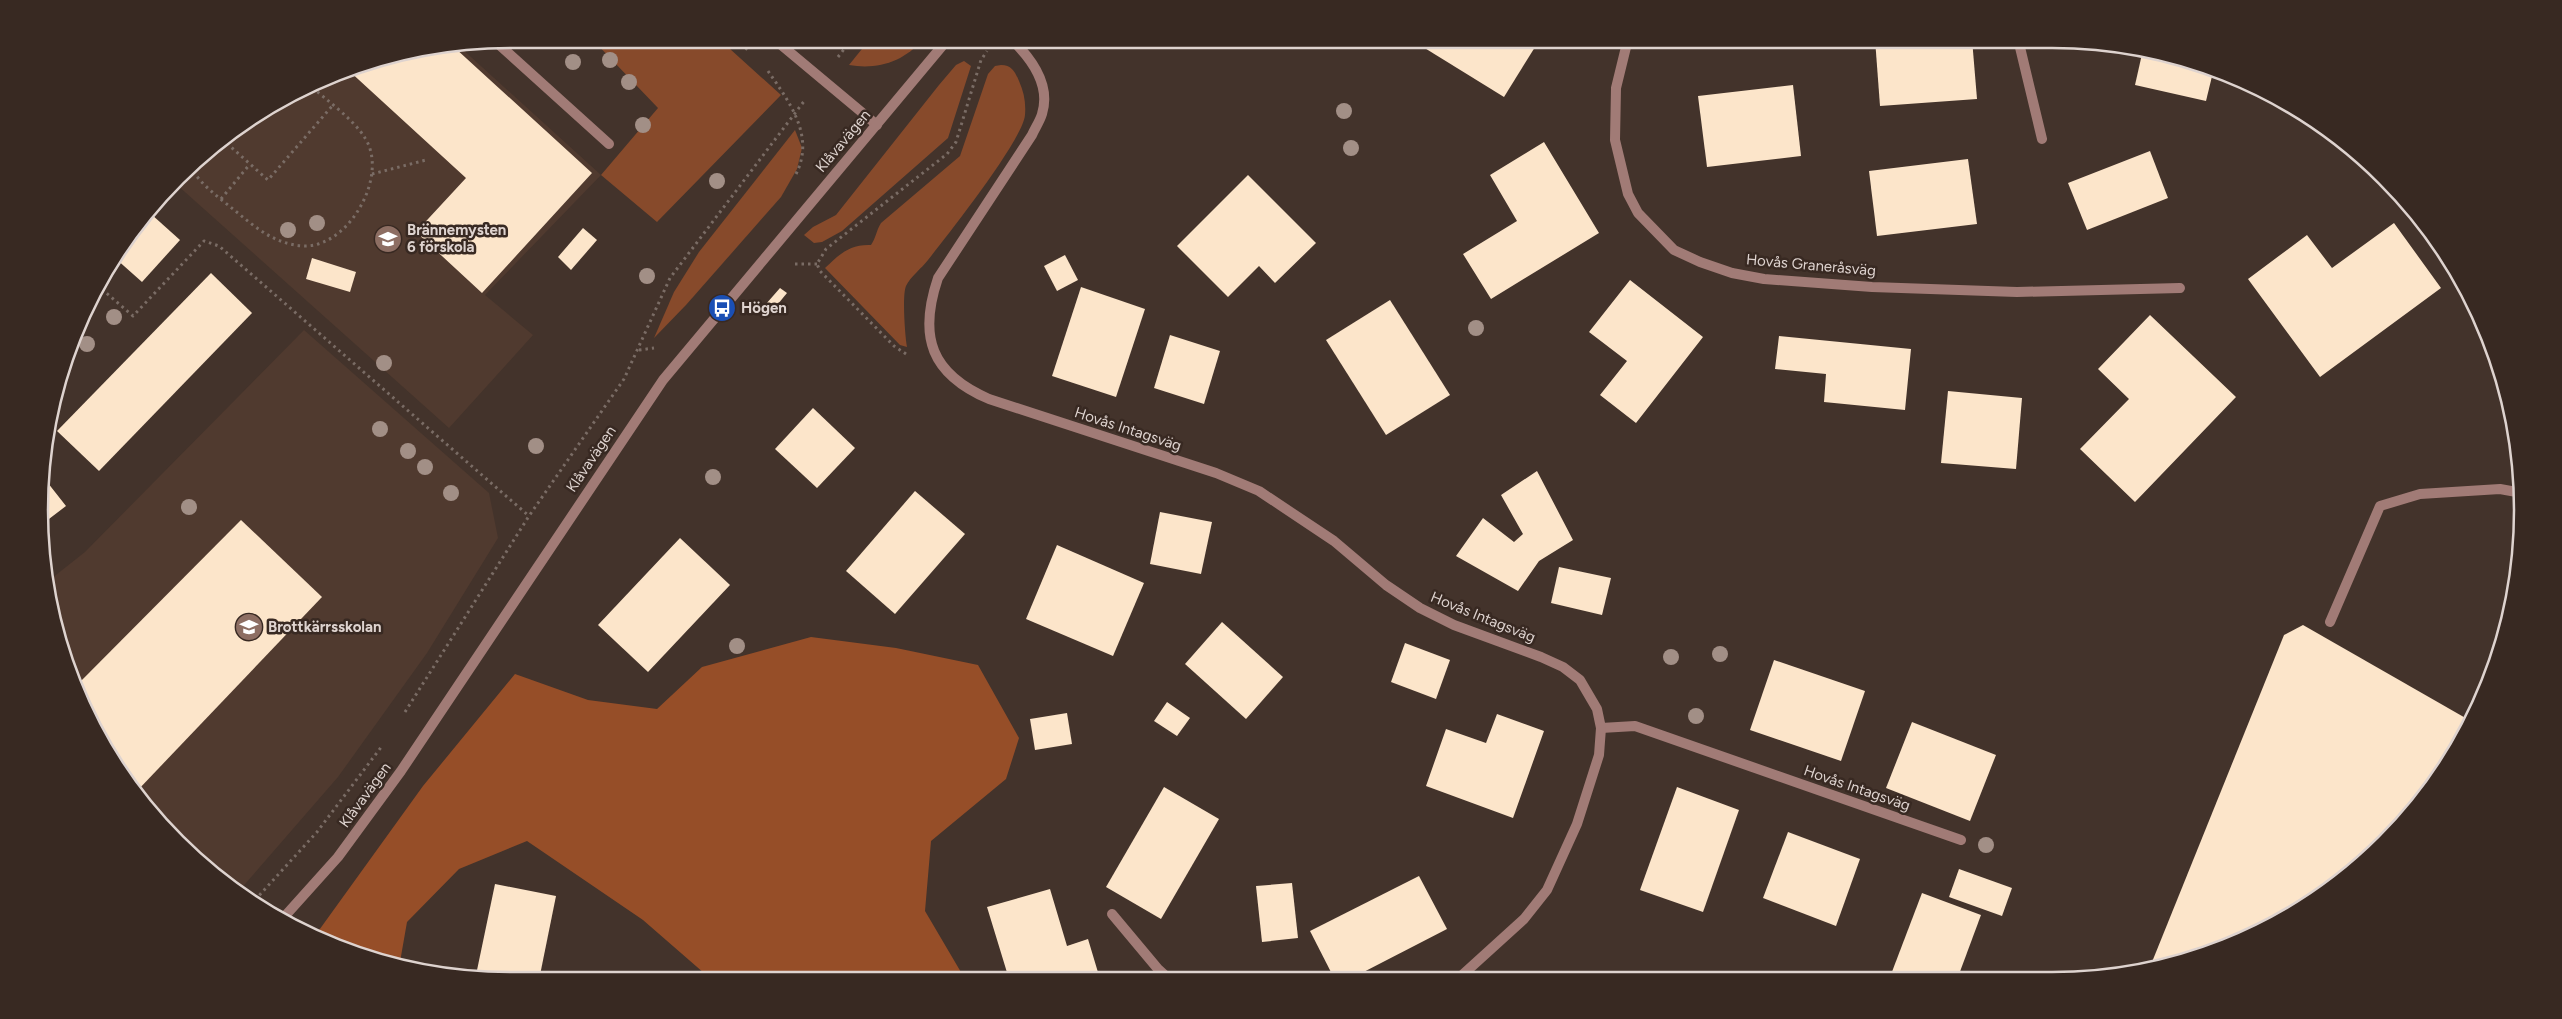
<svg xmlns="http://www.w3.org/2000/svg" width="2562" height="1019" font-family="Figtree,sans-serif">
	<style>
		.built { fill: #503a2f }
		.green { fill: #874a2b }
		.forest { fill: #964e28 }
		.building { fill: #fce5ca }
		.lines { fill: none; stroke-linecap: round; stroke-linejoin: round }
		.path { stroke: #7a6c65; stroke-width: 3; stroke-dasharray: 2.5 4; stroke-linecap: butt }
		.service { stroke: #a17b76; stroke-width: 10 }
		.minor { stroke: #a17b76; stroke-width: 10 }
		.tertiary { stroke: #a17b76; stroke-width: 10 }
		.tree { fill: #a28f86 }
		.labels { text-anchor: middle; stroke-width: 5; stroke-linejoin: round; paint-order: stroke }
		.street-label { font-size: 15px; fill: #ded3cf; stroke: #382922 }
		.poi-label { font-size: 15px; font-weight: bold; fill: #ded3cf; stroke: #382922; text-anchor: start }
		.rim { fill: none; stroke: #ded3cf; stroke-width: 2.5 }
	</style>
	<rect width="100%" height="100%" fill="#43332b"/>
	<g class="built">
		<polygon points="460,47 601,175 485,295 533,335 449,428 176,184 199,155 274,102 358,64"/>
		<polygon points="304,330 489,493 498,538 427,653 338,777 239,891 223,883 118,771 74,689 48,602 47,582 85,552"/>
	</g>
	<g class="green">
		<polygon points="592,39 719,39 781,95 657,222 601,175 658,108"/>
		<path d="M870,39H923C904,62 877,70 849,65Z"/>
		<polygon points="964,61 971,66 948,138 842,231 822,242 814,243 804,235 813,227 836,215 939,85 956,65"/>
		<path d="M1001,65C1012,65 1015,72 1019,81C1024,92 1026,103 1025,115C1023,140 947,236 928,260C922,268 910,277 906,286C902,295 905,336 907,347L900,345L825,268C839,255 849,244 871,245C876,238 876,231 881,223L960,156L988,74L995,66Z"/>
		<polygon points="795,130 802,148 797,169 781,197 686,305 654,338 674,292 699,252"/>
	</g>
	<polygon class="forest" points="811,637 896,648 978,665 1019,738 1006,779 931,841 925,911 965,979 712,980 643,920 527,841 459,869 407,922 400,962 358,955 317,933 423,786 515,674 588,700 657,709 702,667"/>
	<g class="building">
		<polygon points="1428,39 1540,39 1504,97 1423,47"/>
		<polygon points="1875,39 1972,39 1977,99 1880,106"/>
		<polygon points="455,48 592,173 482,293 416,232 466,178 347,69 358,64"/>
		<polygon points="2142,54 2204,64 2214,68 2206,101 2135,85"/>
		<polygon points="1793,85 1801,156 1707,167 1698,96"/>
		<polygon points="1544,142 1599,233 1491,299 1463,254 1517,221 1490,175"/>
		<polygon points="2150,151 2168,198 2087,230 2068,183"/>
		<polygon points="1968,159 1977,224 1877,236 1869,171"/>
		<polygon points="1248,175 1316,243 1275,283 1259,266 1228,297 1177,246"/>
		<polygon points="151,214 180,240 142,282 115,258"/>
		<polygon points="2394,223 2441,288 2320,377 2248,279 2307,235 2332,268"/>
		<polygon points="583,228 597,240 571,270 558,257"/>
		<polygon points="1065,255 1078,280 1057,291 1044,266"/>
		<polygon points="312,258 356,272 350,292 306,279"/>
		<polygon points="211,273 252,313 99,471 57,431"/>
		<polygon points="1630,280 1703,337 1636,423 1600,395 1627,361 1589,332"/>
		<polygon points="1081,287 1145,309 1116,397 1052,376"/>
		<polygon points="780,288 787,293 773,310 766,304"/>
		<polygon points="1390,300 1450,395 1386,435 1326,340"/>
		<polygon points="2150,315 2236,397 2135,502 2080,449 2129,399 2098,369"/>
		<polygon points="1170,335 1220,351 1204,404 1154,388"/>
		<polygon points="1779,336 1911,349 1905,410 1824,402 1826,374 1775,369"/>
		<polygon points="1948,391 2022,398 2016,469 1941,463"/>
		<polygon points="813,408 855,448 817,488 775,449"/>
		<polygon points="1537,471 1573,540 1539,561 1518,591 1456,556 1483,518 1514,542 1523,534 1501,495"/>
		<polygon points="44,478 66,506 45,522 45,503"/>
		<polygon points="915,491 965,534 895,614 846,571"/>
		<polygon points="1160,512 1212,522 1201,574 1150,564"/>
		<polygon points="241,520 322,597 137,791 118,771 74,688"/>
		<polygon points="680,538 730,585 648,672 598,625"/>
		<polygon points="1057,545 1144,583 1113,656 1026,619"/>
		<polygon points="1559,567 1611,578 1602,615 1551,603"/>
		<polygon points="1222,622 1283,677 1246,719 1185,664"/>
		<polygon points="2303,625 2469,720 2444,771 2363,864 2233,944 2150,967 2284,635"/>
		<polygon points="1405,643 1450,660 1436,699 1391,682"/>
		<polygon points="1774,660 1865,691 1841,761 1750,730"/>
		<polygon points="1167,702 1190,718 1177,736 1154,721"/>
		<polygon points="1067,713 1072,744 1035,750 1030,719"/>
		<polygon points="1497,714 1544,731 1513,818 1426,786 1446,729 1486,743"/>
		<polygon points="1912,722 1996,755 1970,821 1886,788"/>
		<polygon points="1164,787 1219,819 1161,919 1106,887"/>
		<polygon points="1677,787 1739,810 1703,912 1640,890"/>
		<polygon points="1788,832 1860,859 1836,926 1763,898"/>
		<polygon points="1959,869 2012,888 2002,916 1949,897"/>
		<polygon points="1419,876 1447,929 1352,978 1334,978 1310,931"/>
		<polygon points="1292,883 1298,938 1262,942 1256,886"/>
		<polygon points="495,884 556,896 539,980 509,980 476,975"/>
		<polygon points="1050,889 1067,946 1088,939 1100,979 1009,979 987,907"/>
		<polygon points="1922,893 1981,915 1958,977 1890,977"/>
	</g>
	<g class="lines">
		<g class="path">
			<polyline points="736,39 750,52"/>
			<polyline points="838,57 852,39"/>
			<path d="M768,71C790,103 816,137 795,176"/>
			<polyline points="222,139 268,180 333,105"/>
			<path d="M190,166C199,183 218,197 233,209C255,227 275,245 305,246C350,246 389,175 365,138C355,121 326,99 310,86"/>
			<polyline points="372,174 426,160"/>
			<polyline points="221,199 250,164"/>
			<polyline points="795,264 817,264"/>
			<polyline points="97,285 133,316 204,241 219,246 529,516"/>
			<polyline points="639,350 654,348"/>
			<polyline points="906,354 894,346 820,271 817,264 826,249 947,154 956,142 981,60 987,51"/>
			<polyline points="405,712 529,516 624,379 670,278 805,100"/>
			<polyline points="255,900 317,832 382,746"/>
		</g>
		<g class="service">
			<polyline points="2018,39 2042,139"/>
			<polyline points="495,41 609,144"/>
			<polyline points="2330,622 2380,506 2420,494 2500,489 2522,493"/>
			<polyline points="1601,728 1635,726 1961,840"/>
			<polyline points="1112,914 1158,969 1169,979"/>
		</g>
		<g class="minor">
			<polyline points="774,39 877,125"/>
			<path d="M1011,39C1031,58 1051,85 1042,114C1040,121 1035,128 1032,135L938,278C918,337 931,374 989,399L1216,473L1259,491L1334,541L1386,585L1420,608L1454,625L1541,657L1563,667L1580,680L1597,709L1601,728L1599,755L1577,824L1547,890L1524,919L1459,978"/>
			<polyline points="1628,39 1616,88 1615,140 1628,194 1638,213 1674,250 1700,262 1732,273 1764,279 1872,287 2017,292 2180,288"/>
		</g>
		<polyline class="tertiary" points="285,916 338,857 401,771 663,380 948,39"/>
	</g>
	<g class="tree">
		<circle cx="610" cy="60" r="8"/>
		<circle cx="573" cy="62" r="8"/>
		<circle cx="629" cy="82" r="8"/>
		<circle cx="1344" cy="111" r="8"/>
		<circle cx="643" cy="125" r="8"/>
		<circle cx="1351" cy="148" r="8"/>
		<circle cx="717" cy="181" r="8"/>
		<circle cx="317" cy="223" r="8"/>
		<circle cx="288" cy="230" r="8"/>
		<circle cx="647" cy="276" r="8"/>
		<circle cx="114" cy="317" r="8"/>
		<circle cx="1476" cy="328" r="8"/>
		<circle cx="87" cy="344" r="8"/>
		<circle cx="384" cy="363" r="8"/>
		<circle cx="380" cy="429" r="8"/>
		<circle cx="536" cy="446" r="8"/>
		<circle cx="408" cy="451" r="8"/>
		<circle cx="425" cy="467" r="8"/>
		<circle cx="713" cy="477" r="8"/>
		<circle cx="451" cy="493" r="8"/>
		<circle cx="189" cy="507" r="8"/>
		<circle cx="737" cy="646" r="8"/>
		<circle cx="1720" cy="654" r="8"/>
		<circle cx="1671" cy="657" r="8"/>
		<circle cx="1696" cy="716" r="8"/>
		<circle cx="1986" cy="845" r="8"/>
	</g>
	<defs>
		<g id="school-disc" transform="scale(1.4375)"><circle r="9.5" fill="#8d6e63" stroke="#382922"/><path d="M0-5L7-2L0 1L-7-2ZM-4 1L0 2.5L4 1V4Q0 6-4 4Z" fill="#fff"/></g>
		<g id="bus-disc" transform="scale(1.4375)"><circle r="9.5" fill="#1a4fb4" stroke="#382922"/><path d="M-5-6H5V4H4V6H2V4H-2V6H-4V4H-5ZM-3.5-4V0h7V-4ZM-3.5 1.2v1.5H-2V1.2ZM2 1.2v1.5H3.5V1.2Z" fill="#fff"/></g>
	</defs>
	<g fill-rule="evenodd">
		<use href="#school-disc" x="388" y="239"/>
		<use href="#bus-disc" x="722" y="308"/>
		<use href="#school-disc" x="249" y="627"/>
	</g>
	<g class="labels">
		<g class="street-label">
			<text transform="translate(843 141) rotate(-50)" y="5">Klåvavägen</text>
			<text transform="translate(1811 265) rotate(5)" y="5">Hovås Graneråsväg</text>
			<text transform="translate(1128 429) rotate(18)" y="5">Hovås Intagsväg</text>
			<text transform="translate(591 459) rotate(-56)" y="5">Klåvavägen</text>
			<text transform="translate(1483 617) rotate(22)" y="5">Hovås Intagsväg</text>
			<text transform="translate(1857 788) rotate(19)" y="5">Hovås Intagsväg</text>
			<text transform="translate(365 795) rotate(-54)" y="5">Klåvavägen</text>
		</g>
		<g class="poi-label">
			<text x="407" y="235">Brännemysten<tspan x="407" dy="17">6 förskola</tspan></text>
			<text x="741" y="313">Högen</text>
			<text x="268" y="632">Brottkärrsskolan</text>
		</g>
	</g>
	<path d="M0 0H2562V1019H0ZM510 48H2052A462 462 0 0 1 2514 510V510A462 462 0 0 1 2052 972H510A462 462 0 0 1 48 510V510A462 462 0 0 1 510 48Z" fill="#382922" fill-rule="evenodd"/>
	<path class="rim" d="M510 48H2052A462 462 0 0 1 2514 510V510A462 462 0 0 1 2052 972H510A462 462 0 0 1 48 510V510A462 462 0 0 1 510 48Z"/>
</svg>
